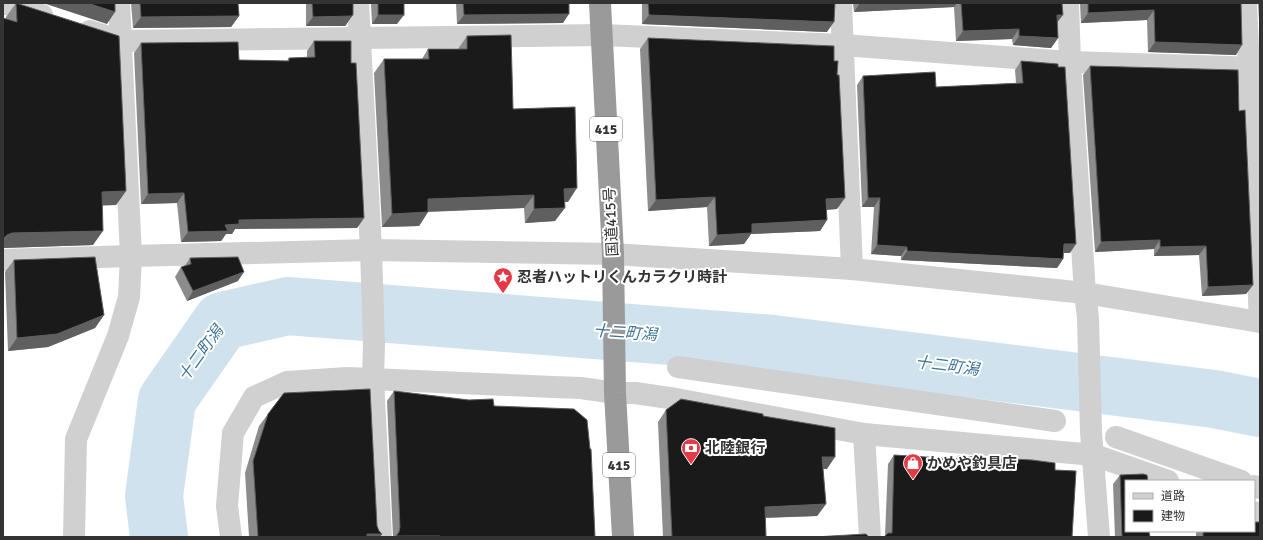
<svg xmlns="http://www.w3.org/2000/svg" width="1263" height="540" font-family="Signika,'Noto Sans JP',sans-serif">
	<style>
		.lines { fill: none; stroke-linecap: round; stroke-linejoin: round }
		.river { stroke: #cfe2ee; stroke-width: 58 }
		.minor { stroke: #d0d0d0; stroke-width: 22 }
		.highway { stroke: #9a9a9a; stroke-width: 22 }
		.wall { fill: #8c8c8c }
		.shaded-wall { fill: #5f5f5f }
		.building { fill: #1a1a1a; stroke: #5f5f5f }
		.labels { text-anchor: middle; stroke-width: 4; stroke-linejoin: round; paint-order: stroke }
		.shield { fill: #fff; stroke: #707070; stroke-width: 1 }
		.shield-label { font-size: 14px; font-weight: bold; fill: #333 }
		.street-label { font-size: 15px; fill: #333; stroke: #fff }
		.poi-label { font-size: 15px; font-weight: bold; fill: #333; stroke: #fff; text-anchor: start }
		.water-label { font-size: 16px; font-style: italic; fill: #3f7597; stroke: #fff }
	</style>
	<rect width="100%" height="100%" fill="#fff"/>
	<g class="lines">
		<polyline class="river" points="159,537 154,496 167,400 222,321 288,306 773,344 1214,399 1260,408"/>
		<g class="minor">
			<polyline points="3,3 42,15"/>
			<polyline points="358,3 371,250 374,343 373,379 381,537"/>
			<polyline points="841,3 852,269"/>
			<polyline points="1068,3 1070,62 1085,293 1088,318 1091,432 1099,537"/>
			<polyline points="1246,3 1260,322"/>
			<polyline points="90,31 121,41 602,35 843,45 1070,62 1260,68"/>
			<polyline points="3,260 131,256 371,250 613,254 852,269 1085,293 1260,322"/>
			<polyline points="678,367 1055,421"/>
			<polyline points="864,434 870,537"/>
			<polyline points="1116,437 1241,481"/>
			<polyline points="1254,486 1260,488"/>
			<polyline points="1254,512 1260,514"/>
			<polyline points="74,537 76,439 118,336 129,297 131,256 119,3"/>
			<polyline points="231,537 227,506 233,433 254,397 287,382 347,378 553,387 581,388 615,393 635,393 676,399 864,434 1094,455 1168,481"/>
		</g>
		<polyline class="highway" points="600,3 613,254 615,393 623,537"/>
	</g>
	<g class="wall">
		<polygon points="16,3 126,191 116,205 102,205 93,245 3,248 3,18 6,19 6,17"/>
		<polygon points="131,3 239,3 238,4 239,16 231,27 133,28"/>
		<polygon points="306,3 353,3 347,24 345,26 306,26"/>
		<polygon points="371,3 404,3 397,24 372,24"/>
		<polygon points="456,3 569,3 563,23 457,24"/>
		<polygon points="642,3 835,3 827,32 642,24"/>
		<polygon points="853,3 1062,3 1057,23 1058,38 1051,48 1013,45 1012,39 956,41 954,7 854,12"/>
		<polygon points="1080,3 1241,3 1236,55 1148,52 1147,20 1081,23"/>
		<polygon points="1258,3 1260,3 1260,37"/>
		<polygon points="467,36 513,109 568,202 564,202 555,221 525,223 524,208 428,212 419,226 382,227 374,73 384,59 422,59 428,49 458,49"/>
		<polygon points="648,38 834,61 837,75 837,209 827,210 827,220 820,231 751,234 744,244 709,246 707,207 648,211 640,49"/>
		<polygon points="314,41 351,63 364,218 357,228 235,229 232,234 226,234 221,241 181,242 177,203 141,204 134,53 141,43 239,60 287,61 289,58 307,58 307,51"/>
		<polygon points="1021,61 1070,253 1063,253 1063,259 1057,268 901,260 901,256 871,254 874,207 862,207 857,85 863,76 936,87 1016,83 1015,70"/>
		<polygon points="1090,66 1239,111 1253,285 1246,294 1202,296 1199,255 1154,256 1154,249 1095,252 1083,75"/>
		<polygon points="190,258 238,281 187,301 175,277 181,267 184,267"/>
		<polygon points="14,260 104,315 95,328 48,347 8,351 5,272"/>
		<polygon points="394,391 494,406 595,537 393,537 387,401"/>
		<polygon points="666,410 763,416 827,469 823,469 826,504 817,516 765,518 766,537 663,537 658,422"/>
		<polygon points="268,414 377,526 379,531 382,534 380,537 249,537 245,473 259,426"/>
		<polygon points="894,455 956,459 958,456 1055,470 885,536 888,464"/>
		<polygon points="1120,475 1150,537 1115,537 1113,484"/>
		<polygon points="1198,531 1254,531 1260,537 1196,537 1196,533"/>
	</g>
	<g class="shaded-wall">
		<polygon points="43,3 87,3 115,12 107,24"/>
		<polygon points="860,3 957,3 954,7 854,12"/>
		<polygon points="1154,10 1147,20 1081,23 1088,13"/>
		<polygon points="569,14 563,23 457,24 464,15"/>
		<polygon points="353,15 345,26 306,26 313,17"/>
		<polygon points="378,15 404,15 397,24 372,24"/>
		<polygon points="649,15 834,22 827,32 642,24"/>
		<polygon points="1057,15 1063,15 1056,24"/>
		<polygon points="239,16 231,27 133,28 141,17"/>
		<polygon points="1019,29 1012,39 956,41 963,31"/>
		<polygon points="1019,36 1058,38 1051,48 1013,45"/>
		<polygon points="1155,42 1242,45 1236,55 1148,52"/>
		<polygon points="577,188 568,202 555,202 564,189"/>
		<polygon points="126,191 116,205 92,206 102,192"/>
		<polygon points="184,193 177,203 141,204 148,194"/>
		<polygon points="534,195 524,208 418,212 428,199"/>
		<polygon points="715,197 707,207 648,211 656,200"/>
		<polygon points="845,198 837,209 819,210 826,199"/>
		<polygon points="868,198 880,198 874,207 862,207"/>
		<polygon points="565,208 555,221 525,223 534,209"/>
		<polygon points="428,212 419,226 382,227 392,214"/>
		<polygon points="364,218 357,228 235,229 232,234 226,234 221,241 181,242 188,232 225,225 239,220"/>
		<polygon points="827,220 820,231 751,234 744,244 709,246 717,235 752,224"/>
		<polygon points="103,231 93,245 3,248 3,238 7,235 12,233"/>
		<polygon points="1160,240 1154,249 1095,252 1101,242"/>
		<polygon points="1064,244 1076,244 1070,253 1058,253"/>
		<polygon points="877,245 907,247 901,256 871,254"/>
		<polygon points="1206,246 1199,255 1154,256 1160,247"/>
		<polygon points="907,251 1063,259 1057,268 901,260"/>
		<polygon points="244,272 238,281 187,301 193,291"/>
		<polygon points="1253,285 1246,294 1202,296 1208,287"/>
		<polygon points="104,315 95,328 48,347 8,351 17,338"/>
		<polygon points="822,457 835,457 827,469 814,469"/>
		<polygon points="826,504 817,516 757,518 765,507"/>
		<polygon points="367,534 382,534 380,537 365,537"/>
		<polygon points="396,536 440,536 439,537 396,537"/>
	</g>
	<g class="building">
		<polygon points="16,3 119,36 126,191 102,192 103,231 12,233 7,235 4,238 3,238 3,18 17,22"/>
		<polygon points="87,3 115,3 115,12"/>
		<polygon points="140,3 238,3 239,16 141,17"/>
		<polygon points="312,3 353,3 353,15 352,15 352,16 313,17"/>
		<rect x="378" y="3" width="26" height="12"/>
		<polygon points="463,3 569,3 569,14 464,15"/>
		<polygon points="648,3 835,3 834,22 649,15"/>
		<polygon points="961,3 1062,3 1063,15 1057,15 1058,38 1019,36 1019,29 963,31"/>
		<polygon points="1088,3 1241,3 1242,45 1155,42 1154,10 1088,13"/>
		<polygon points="511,35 513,109 575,107 577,188 564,189 565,208 534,209 534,195 428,199 428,212 392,214 384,59 429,59 428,49 467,49 467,36"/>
		<polygon points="648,38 834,46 834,61 838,61 837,75 839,75 845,198 826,199 827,220 752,224 752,233 717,235 715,197 656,200"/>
		<polygon points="314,41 351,41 351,63 356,63 364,218 239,220 239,224 225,225 228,231 188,232 184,193 148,194 141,43 238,42 239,60 289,61 289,58 315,57"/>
		<polygon points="1021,61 1058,64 1058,67 1065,67 1076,244 1064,244 1063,259 907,251 907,247 877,245 880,198 868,198 863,76 935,72 936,87 1023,83"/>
		<polygon points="1090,66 1238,70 1239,111 1245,110 1253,285 1208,287 1206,246 1160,247 1160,240 1101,242"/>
		<polygon points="95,257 104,315 57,334 17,338 14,260"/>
		<polygon points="238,257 244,272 193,291 181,267 191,264 190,258"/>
		<polygon points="370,389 377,526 379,531 382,534 367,534 367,537 258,537 253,461 268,414 284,393"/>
		<polygon points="394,391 469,400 493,399 494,406 574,409 587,420 590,449 591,449 595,537 440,537 440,536 396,536 399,532 400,527"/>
		<polygon points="681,399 763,414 763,416 835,428 835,457 822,457 826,504 765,507 766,537 672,537 666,410"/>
		<polygon points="894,455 958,459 958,456 1032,460 1055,463 1055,470 1076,471 1072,537 884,537 888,533 892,533"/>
		<polygon points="1143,474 1147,475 1148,481 1126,481 1126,531 1149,531 1150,537 1122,537 1120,475"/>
		<polygon points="1254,522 1260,522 1260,537 1203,537 1203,531 1254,531"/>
		<polygon points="866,534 869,537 814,537"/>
	</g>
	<defs>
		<g id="sight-pin" transform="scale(1)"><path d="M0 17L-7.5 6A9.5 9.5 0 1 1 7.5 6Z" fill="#e63946" stroke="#fff"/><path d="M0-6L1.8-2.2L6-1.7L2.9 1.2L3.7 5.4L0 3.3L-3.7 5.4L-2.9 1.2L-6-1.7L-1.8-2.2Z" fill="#fff"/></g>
		<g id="bank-pin" transform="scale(1)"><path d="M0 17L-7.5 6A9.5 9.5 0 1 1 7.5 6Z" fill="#e63946" stroke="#fff"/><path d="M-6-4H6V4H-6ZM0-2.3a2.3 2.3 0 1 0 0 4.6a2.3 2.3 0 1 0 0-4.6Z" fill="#fff"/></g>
		<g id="shop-pin" transform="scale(1)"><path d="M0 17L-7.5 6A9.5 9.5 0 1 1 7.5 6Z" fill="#e63946" stroke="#fff"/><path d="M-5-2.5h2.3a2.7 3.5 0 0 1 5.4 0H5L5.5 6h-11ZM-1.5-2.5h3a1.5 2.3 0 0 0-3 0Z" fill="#fff"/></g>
	</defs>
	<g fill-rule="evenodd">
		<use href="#sight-pin" x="503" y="277"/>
		<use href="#bank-pin" x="691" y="448"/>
		<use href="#shop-pin" x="913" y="463"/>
	</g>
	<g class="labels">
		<g class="shield">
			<rect x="590" y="117" width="32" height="24" rx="3"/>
			<rect x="603" y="453" width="32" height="24" rx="3"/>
		</g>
		<g class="shield-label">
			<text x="606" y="134">415</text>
			<text x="619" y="470">415</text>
		</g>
		<g class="street-label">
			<text transform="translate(611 222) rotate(-93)" y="5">国道415号</text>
		</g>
		<g class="poi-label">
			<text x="517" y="282">忍者ハットリくんカラクリ時計</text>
			<text x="705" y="453">北陸銀行</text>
			<text x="927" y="468">かめや釣具店</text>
		</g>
		<g class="water-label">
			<text transform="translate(625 332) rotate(4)" y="6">十二町潟</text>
			<text transform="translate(200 353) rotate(-54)" y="6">十二町潟</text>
			<text transform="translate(947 365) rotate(7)" y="6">十二町潟</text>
		</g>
	</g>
	<rect width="1263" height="540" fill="none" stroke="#333333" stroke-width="8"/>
	<rect x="1125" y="480" width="130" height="52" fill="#ffffff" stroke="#adadad"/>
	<rect x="1133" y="493" width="20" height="6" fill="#d0d0d0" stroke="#adadad"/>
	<text x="1161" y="500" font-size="12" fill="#333333">道路</text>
	<rect x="1133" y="510" width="20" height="12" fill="#1a1a1a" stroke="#adadad"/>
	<text x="1161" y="520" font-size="12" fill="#333333">建物</text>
</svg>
